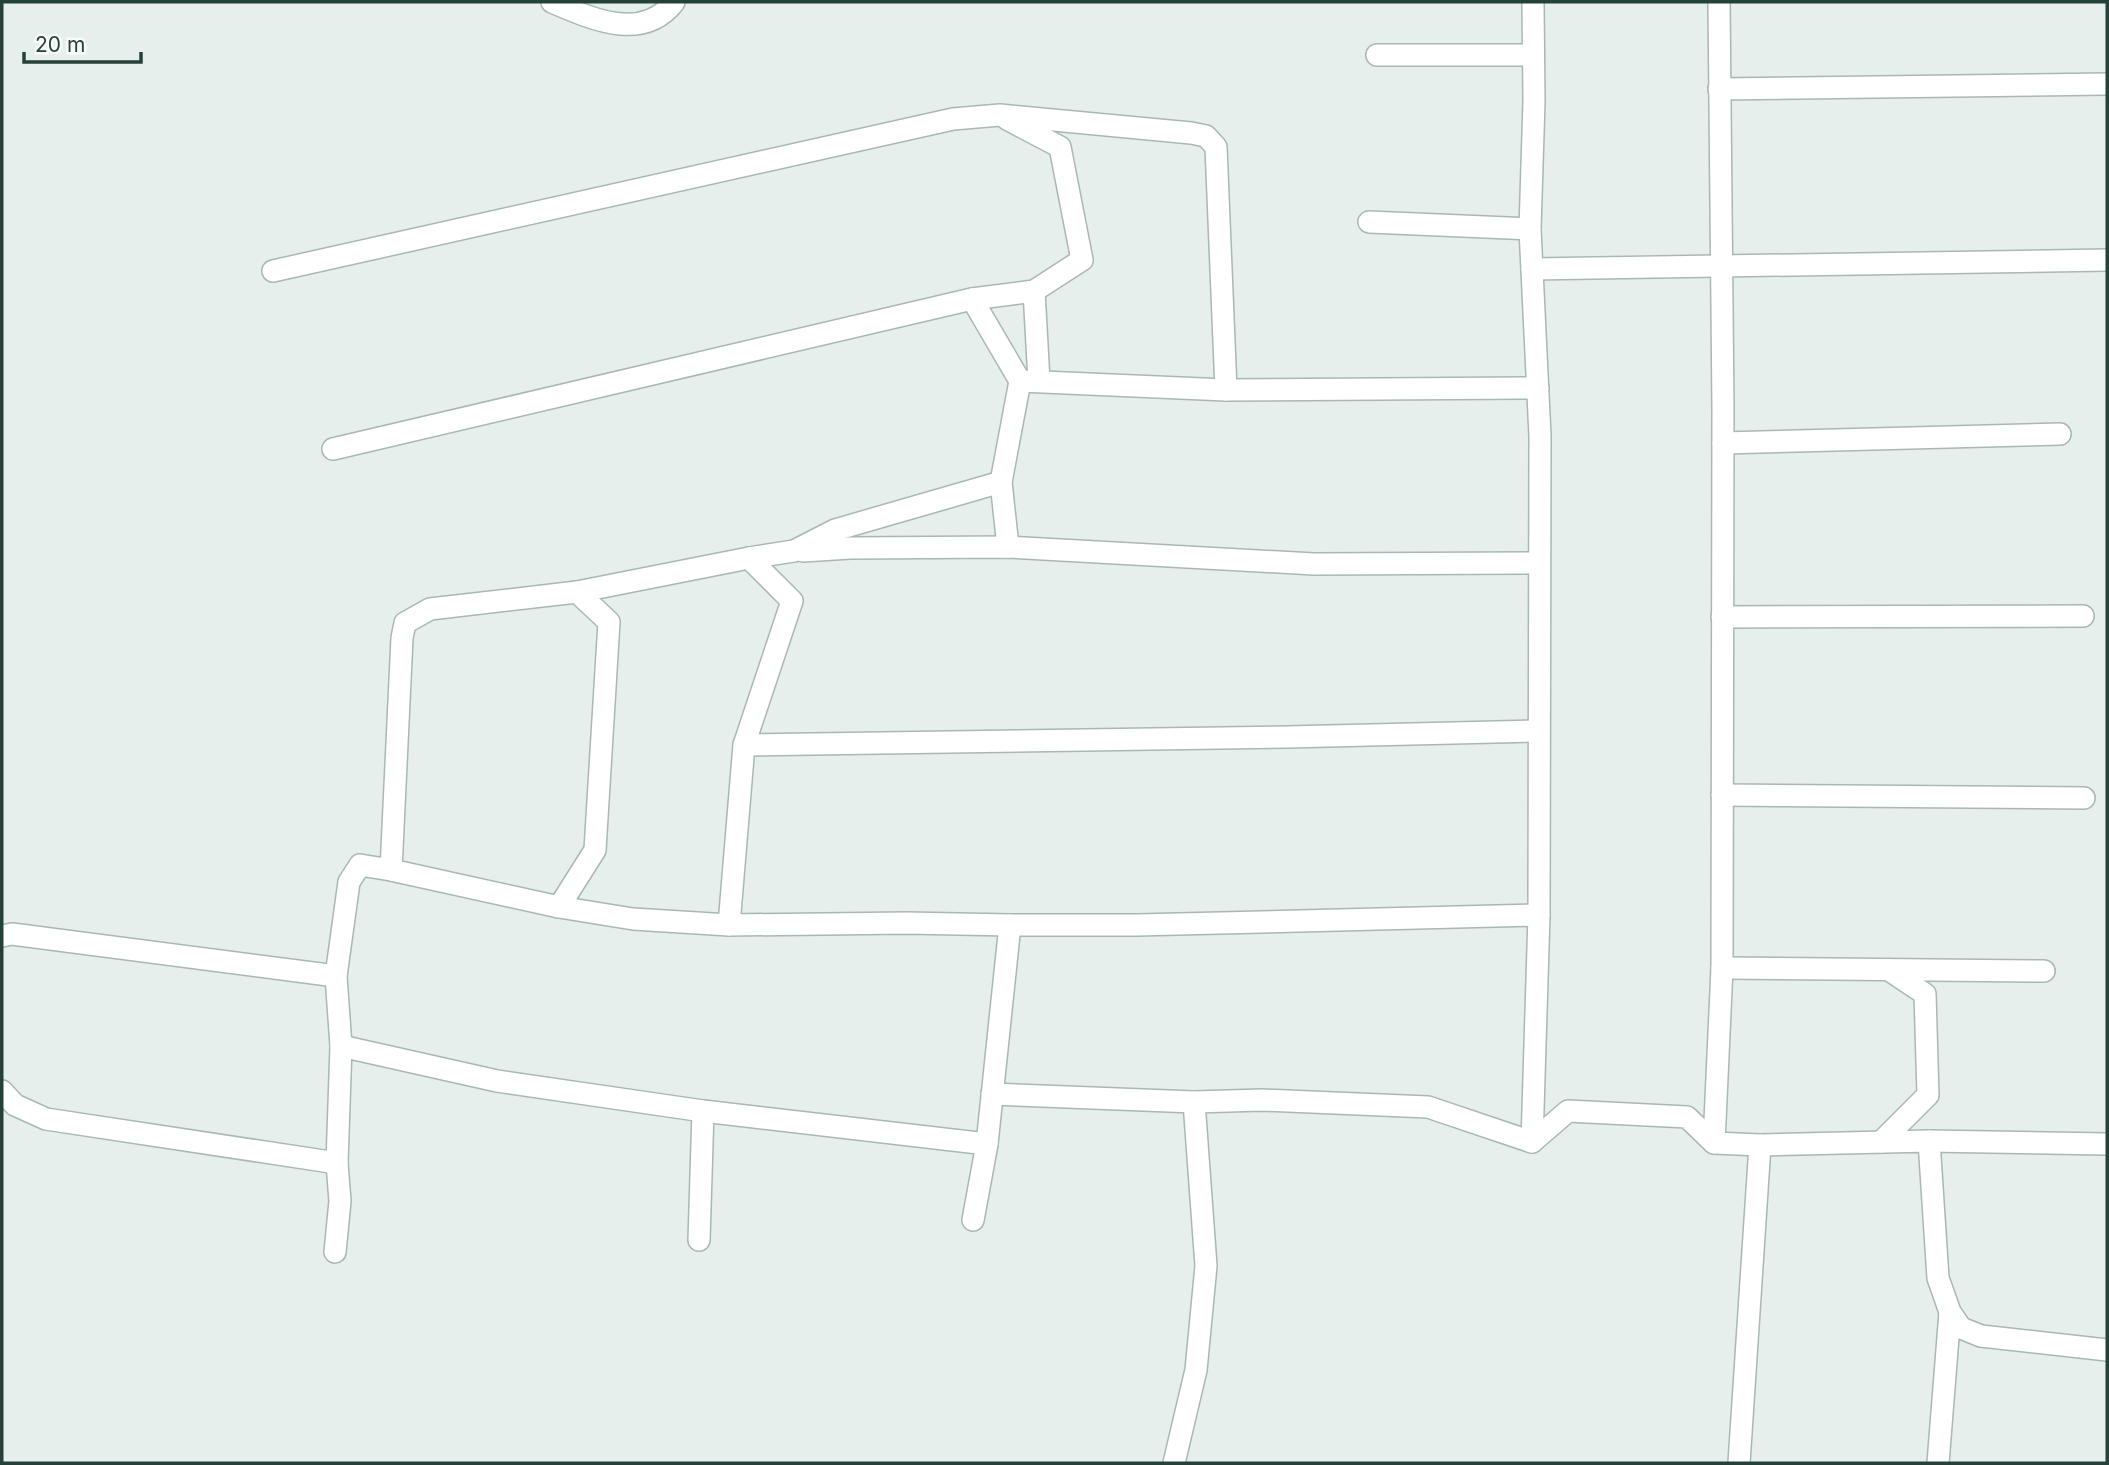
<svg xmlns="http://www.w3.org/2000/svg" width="2109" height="1465" font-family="Inter,sans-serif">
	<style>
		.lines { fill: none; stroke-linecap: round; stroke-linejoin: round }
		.minor-casing { stroke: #a8b8b2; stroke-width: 24 }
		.minor { stroke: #fff; stroke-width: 21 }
	</style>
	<rect width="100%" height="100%" fill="#e6efeb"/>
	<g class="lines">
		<g class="minor-casing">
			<g id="minor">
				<path d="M552,2C590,18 642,43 674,2"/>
				<polyline points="1377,55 1533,55"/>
				<polyline points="1719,89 2107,84"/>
				<polyline points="1369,222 1530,229"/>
				<polyline points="1532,269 2107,260"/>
				<polyline points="273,271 953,119 1000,115 1191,133 1206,136 1216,147 1226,390"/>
				<polyline points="1034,291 1039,381"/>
				<polyline points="972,299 1020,381 1001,482 1008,547"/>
				<polyline points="1020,381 1226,390 1538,388"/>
				<polyline points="1723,443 2060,434"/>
				<polyline points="333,449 972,299 1034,291 1082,260 1060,147 1007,119"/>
				<polyline points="803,551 850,548 1008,547 1314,564 1539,563"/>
				<polyline points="1722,617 2083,616"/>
				<polyline points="744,745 1287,737 1539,731"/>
				<polyline points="1722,795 2084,798"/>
				<polyline points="391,870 402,638 405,623 430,609 577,592 749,558 794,551 835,530 1001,482"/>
				<polyline points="559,907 595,850 609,622 577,592"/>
				<polyline points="729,925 744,745 792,601 749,558"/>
				<polyline points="2,936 12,934 336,976"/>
				<polyline points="1722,968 2044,971"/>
				<polyline points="341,1046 497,1081 703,1111 987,1144"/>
				<polyline points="2,1091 15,1105 46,1119 337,1163"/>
				<polyline points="992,1094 1194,1102 1262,1100 1428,1107 1532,1142 1568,1111 1687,1117 1714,1143 1760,1145 1929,1141 1938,1278 1950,1312 1961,1328 1981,1336 2107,1350"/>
				<polyline points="1929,1141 2107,1144"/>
				<polyline points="1532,1142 1539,915 1540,436 1530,229 1534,101 1533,2"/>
				<polyline points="1881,1142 1928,1095 1925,994 1889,970"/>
				<polyline points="1714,1143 1722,968 1723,409 1719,2"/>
				<polyline points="973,1220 987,1144 1010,925"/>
				<polyline points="699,1240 703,1111"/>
				<polyline points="335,1252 340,1201 337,1163 341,1046 336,976 349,882 360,865 391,870 559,907 633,919 729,925 907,923 1010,925 1137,925 1539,915"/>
				<polyline points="1174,1463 1196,1370 1206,1266 1194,1102"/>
				<polyline points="1739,1463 1760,1145"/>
				<polyline points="1938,1463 1950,1312"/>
			</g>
		</g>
		<use href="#minor" class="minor"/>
	</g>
	<rect width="2109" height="1465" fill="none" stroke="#24423a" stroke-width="7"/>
	<path d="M24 52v10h117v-10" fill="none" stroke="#24423a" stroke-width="3.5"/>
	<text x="35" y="52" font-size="21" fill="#24423a" stroke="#f7fbf9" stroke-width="5" paint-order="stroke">20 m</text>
</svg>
